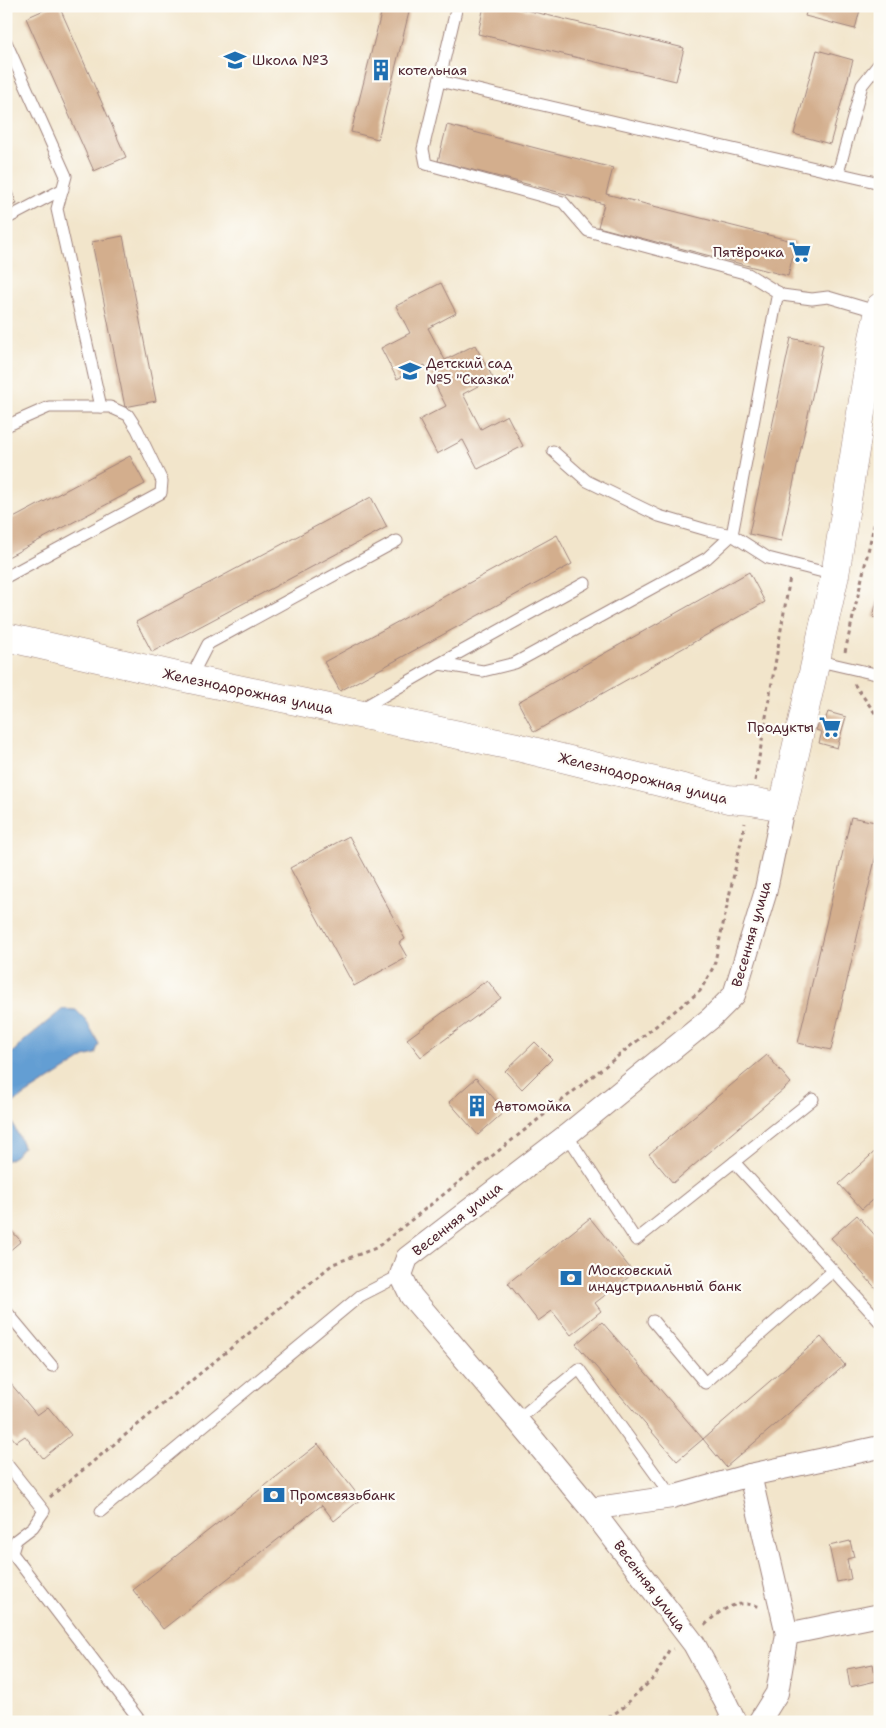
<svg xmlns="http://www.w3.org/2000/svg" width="886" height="1728" font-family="'Shantell Sans',sans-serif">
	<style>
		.water { fill: #649ed3; stroke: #575e7f }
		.building { fill: #d3ae8d }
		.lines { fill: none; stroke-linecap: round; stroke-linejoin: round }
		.lane-casing { stroke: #9e827b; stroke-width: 13 }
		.street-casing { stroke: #9e827b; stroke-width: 24 }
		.secondary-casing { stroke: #9e827b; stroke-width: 29 }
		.path { stroke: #9e827b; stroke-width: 3; stroke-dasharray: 4 4; stroke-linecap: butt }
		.lane { stroke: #fff; stroke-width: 11 }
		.street { stroke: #fff; stroke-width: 22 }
		.secondary { stroke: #fff; stroke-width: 28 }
		.labels { text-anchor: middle; stroke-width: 4.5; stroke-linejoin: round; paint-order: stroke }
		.poi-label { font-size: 14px; fill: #4a1f2b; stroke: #fdfcf7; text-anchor: start }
		.street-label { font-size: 14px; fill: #4a1f2b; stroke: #fdfcf7 }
	</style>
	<rect width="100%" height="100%" fill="#fdfcf7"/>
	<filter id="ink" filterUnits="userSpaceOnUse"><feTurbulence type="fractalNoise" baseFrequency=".02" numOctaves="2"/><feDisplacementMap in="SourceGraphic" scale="10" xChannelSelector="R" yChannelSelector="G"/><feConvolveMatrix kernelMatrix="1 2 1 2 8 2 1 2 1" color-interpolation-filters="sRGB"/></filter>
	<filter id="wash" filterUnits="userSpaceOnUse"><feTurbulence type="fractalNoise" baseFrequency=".0096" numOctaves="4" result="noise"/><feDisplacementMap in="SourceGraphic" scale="20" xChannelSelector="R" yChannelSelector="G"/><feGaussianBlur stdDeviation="1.12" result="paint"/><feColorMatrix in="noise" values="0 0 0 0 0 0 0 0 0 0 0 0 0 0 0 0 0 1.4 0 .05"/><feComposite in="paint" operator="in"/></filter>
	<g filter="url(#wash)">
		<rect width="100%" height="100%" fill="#f2e5cb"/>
		<path class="water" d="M63,1009L76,1010L86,1020L99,1044L95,1054L85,1057L14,1102C2,1115 20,1133 23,1147L15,1156L6,1161V1059L25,1040Z"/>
		<g id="blocks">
			<g class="building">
				<polygon points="53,6 59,6 126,157 94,171 26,18"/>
				<polygon points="383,6 402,6 410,8 378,139 351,132"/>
				<polygon points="484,6 509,6 684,48 676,81 478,34"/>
				<polygon points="808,6 861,6 855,29 805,16"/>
				<polygon points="817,50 853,60 830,144 794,134"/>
				<polygon points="447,125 613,168 606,194 796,242 788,276 598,227 604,204 438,161"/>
				<polygon points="6,177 17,204 6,208"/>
				<polygon points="123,236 156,401 125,407 92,242"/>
				<polygon points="441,283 456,313 428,328 445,360 475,345 493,378 463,394 481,429 507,415 523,446 478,469 463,440 437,454 419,420 446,406 425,365 397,379 381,348 410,333 396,306"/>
				<polygon points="791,338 823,345 781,541 749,534"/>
				<polygon points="130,456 145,484 6,558 6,522"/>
				<polygon points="371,497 387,527 152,652 136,622"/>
				<polygon points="557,535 572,564 340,691 324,662"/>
				<polygon points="749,572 765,602 534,732 518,702"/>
				<polygon points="879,593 880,593 880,619 873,617"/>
				<polygon points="828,712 846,717 837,748 819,743 822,732 816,730 819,722 824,723"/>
				<polygon points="851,817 880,823 880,838 831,1050 798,1043"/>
				<polygon points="349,836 405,939 399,943 407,957 354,986 290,868"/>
				<polygon points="487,980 501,998 421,1057 407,1039"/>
				<polygon points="535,1042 552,1059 522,1089 505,1071"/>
				<polygon points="767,1055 791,1083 673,1183 649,1154"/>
				<polygon points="476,1078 505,1111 478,1135 449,1102"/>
				<polygon points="880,1147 880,1193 862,1209 839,1184"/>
				<polygon points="857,1215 880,1241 880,1293 831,1238"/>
				<polygon points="590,1218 634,1273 595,1303 601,1311 571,1335 552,1311 538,1321 508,1283"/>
				<polygon points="6,1225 21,1241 8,1252 6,1250"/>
				<polygon points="602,1322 703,1439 677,1461 576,1344"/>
				<polygon points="821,1337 845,1365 726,1467 703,1439"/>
				<polygon points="6,1378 37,1415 48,1407 71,1435 43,1458 25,1436 16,1442 6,1430"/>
				<polygon points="318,1444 361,1499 334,1521 322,1505 163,1629 133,1590"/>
				<polygon points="850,1541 854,1557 847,1559 851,1579 837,1582 829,1546"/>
				<polygon points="873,1664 876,1681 850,1687 847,1669"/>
			</g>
		</g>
	</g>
	<g filter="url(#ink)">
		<use href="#blocks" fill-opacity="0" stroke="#9e827b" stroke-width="1"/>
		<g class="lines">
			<g class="lane-casing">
				<g id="lane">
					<polyline points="457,6 423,149 426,164 563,202 588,231 748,274 782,295 812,299 828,297 879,312"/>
					<polyline points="6,42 66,176 57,209 101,407 110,407 128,415 137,429 162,481 161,493 6,577"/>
					<polyline points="439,81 880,183"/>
					<polyline points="838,173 862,85 878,65"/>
					<polyline points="6,219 63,189"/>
					<polyline points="778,292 732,535 768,558 835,575"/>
					<polyline points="6,426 49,407 101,407"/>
					<polyline points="553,451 587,481 659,516 707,530 732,535"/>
					<polyline points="815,660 880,675"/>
					<polyline points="439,664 585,583"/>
					<polyline points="190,679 208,644 397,541"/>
					<polyline points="359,710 439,664 483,671 515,663 707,558 732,535"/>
					<polyline points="567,1135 636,1240 734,1162 880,1322"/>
					<polyline points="734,1162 813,1099"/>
					<polyline points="6,1311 52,1366"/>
					<polyline points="653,1321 705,1383 833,1271"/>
					<polyline points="517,1420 579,1369 672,1497"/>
					<polyline points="6,1463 44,1511 33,1527 16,1540 12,1553 141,1722"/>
					<polyline points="101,1511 360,1296 401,1275"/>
				</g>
			</g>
			<g class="street-casing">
				<g id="street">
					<polyline points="750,1475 787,1634"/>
					<polyline points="591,1509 672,1497 750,1475 880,1447"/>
					<polyline points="735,1722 726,1703 694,1644 591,1509 517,1420 411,1296 401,1275 407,1258 567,1135 711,1018 734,995 765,894 783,807"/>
					<polyline points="759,1722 777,1693 787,1634 880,1615"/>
				</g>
			</g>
			<g class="secondary-casing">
				<polyline id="secondary" points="6,637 190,679 517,747 728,799 751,801 783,807 835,575 873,338 880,307"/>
			</g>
			<g class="path">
				<polyline points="845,652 880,499"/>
				<polyline points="854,684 880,720"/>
				<polyline points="755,781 790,577"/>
				<polyline points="50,1497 333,1264 376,1248 700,991 714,966 745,823"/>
				<path d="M705,1625C714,1616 727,1605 741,1604C747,1603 755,1606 762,1607"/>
				<polyline points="602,1722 624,1707 633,1697 655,1677 669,1650 673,1649"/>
			</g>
			<use href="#lane" class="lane"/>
			<use href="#street" class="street"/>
			<use href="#secondary" class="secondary"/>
		</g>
	</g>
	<defs>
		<g id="school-bare" transform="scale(1.725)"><path d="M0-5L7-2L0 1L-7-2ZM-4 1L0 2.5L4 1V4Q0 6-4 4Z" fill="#1f6fb2" stroke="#fdfcf7" stroke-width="2.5" paint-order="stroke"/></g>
		<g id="building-bare" transform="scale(1.725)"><path d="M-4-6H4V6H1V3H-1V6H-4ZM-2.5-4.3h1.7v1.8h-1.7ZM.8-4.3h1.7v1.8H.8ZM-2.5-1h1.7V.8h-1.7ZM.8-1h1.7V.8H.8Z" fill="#1f6fb2" stroke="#fdfcf7" stroke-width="2.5" paint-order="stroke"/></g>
		<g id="supermarket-bare" transform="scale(1.725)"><path d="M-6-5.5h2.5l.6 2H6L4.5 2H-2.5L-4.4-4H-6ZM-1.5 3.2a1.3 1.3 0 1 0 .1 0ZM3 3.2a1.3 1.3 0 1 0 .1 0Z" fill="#1f6fb2" stroke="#fdfcf7" stroke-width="2.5" paint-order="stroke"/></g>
		<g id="bank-bare" transform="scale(1.725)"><path d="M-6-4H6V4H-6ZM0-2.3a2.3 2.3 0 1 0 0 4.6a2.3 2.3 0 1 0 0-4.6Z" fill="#1f6fb2" stroke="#fdfcf7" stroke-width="2.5" paint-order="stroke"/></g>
	</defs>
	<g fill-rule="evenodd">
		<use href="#school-bare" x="235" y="60"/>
		<use href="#building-bare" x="381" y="70"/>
		<use href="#supermarket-bare" x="800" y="252"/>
		<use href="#school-bare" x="410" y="371"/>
		<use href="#supermarket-bare" x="830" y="727"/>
		<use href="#building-bare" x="477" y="1106"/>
		<use href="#bank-bare" x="571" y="1278"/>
		<use href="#bank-bare" x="274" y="1495"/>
	</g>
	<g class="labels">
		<g class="poi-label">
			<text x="252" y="65">Школа №3</text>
			<text x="398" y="75">котельная</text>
			<text x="784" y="257" text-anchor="end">Пятёрочка</text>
			<text x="426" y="368">Детский сад<tspan x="426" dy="16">№5 "Сказка"</tspan></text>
			<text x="814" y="732" text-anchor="end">Продукты</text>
			<text x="494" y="1111">Автомойка</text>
			<text x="588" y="1275">Московский<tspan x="588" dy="16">индустриальный банк</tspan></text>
			<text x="290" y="1500">Промсвязьбанк</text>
		</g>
		<g class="street-label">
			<text transform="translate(248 691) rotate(12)" y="5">Железнодорожная улица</text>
			<text transform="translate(643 778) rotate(14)" y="5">Железнодорожная улица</text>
			<text transform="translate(751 934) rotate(-74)" y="5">Весенняя улица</text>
			<text transform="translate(457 1219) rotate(-38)" y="5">Весенняя улица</text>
			<text transform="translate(650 1586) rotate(53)" y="5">Весенняя улица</text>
		</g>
	</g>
	<rect width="886" height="1728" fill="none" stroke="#fdfcf7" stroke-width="25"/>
</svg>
